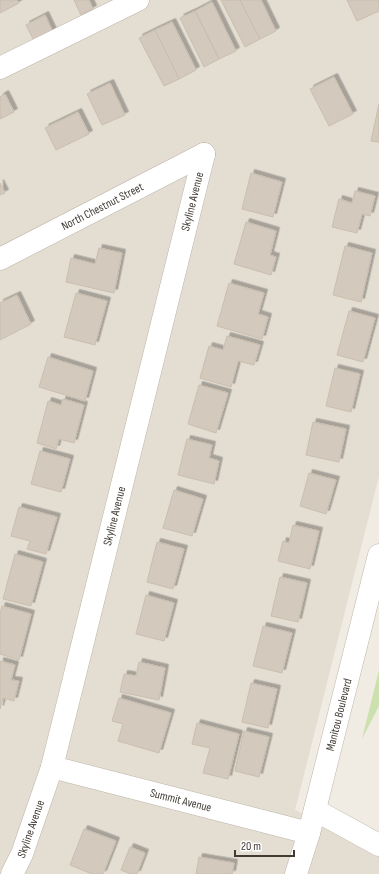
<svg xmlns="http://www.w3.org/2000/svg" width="379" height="874" font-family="'Sofia Sans Condensed',sans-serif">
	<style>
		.residential { fill: #e3ddd2 }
		.green { fill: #cde1af }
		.building { fill: #d3c9bd; stroke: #cabeae; filter: url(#shadow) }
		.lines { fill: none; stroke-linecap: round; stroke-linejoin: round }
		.minor-casing { stroke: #bdb5aa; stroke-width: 23 }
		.minor { stroke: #fff; stroke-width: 22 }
		.labels { text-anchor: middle; stroke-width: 4; stroke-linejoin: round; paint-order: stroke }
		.street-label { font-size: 12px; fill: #413b34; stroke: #fff }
	</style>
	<defs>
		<filter id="shadow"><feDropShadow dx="3.5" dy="-3.5" stdDeviation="0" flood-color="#0004"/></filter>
	</defs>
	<rect width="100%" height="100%" fill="#f0ebe3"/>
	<polygon class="residential" points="0,0 379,0 379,476 295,810 360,841 379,852 379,874 0,874"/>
	<polygon class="green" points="379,670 379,706 362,739"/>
	<g class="building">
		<polygon points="0,0 17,0 19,3 0,13"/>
		<polygon points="74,0 89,0 93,9 81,15"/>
		<polygon points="221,0 240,0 260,39 245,47"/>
		<polygon points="240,0 261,0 276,31 260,39"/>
		<polygon points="347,0 379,0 379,11 357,21"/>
		<polygon points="212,2 236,51 219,59 195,11"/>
		<polygon points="195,11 219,59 204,67 180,18"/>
		<polygon points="45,15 53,32 34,41 26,25"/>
		<polygon points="172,22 196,70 179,79 155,30"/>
		<polygon points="155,30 179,79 164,86 139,38"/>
		<polygon points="334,77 353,114 329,126 310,89"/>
		<polygon points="110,83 125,115 102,125 87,94"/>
		<polygon points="5,94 14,112 0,119 0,97"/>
		<polygon points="379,104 379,142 371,141"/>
		<polygon points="78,112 89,134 56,150 45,128"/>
		<polygon points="251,173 282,182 273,217 242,209"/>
		<polygon points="0,183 5,193 0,195"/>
		<polygon points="355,191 375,196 370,216 362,214 357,233 332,227 339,199 352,203"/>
		<polygon points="246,222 276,231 270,255 276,257 271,275 234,264"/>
		<polygon points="345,246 372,253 361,302 333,295"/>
		<polygon points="99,248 122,253 114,293 66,282 71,258 95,264"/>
		<polygon points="229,283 264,293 258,314 268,317 262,339 217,326"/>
		<polygon points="76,293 107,301 95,345 64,337"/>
		<polygon points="17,295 31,324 0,340 0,303"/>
		<polygon points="349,311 375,318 363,362 337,355"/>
		<polygon points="227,336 260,345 254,365 238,361 231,387 200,378 209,346 223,350"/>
		<polygon points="48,357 93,371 85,401 39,387"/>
		<polygon points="335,368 360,374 351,412 326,406"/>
		<polygon points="199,385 228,393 216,433 188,424"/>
		<polygon points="63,399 84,405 74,443 59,439 56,449 37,443 48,401 61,405"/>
		<polygon points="313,422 346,429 339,462 306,455"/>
		<polygon points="187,439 212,445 209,458 219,461 214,484 178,475"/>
		<polygon points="40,451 70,459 61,492 31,484"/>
		<polygon points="309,473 336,480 326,514 300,506"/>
		<polygon points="174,490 203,499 192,536 163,528"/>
		<polygon points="19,507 57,517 46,554 27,549 30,541 11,536"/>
		<polygon points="293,525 319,531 310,569 278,561 283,541 289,543"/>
		<polygon points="157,542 184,549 173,589 147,582"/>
		<polygon points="15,554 43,562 31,606 3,599"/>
		<polygon points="280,577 307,583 298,622 271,616"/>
		<polygon points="146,595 174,603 164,641 136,634"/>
		<polygon points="2,606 31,614 19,660 0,654 0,613"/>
		<polygon points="263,626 292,633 282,673 253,666"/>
		<polygon points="0,661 15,665 11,680 19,681 14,701 3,698 0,709"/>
		<polygon points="139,662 165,668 159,700 120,692 124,674 136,676"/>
		<polygon points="251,683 277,689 268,728 242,722"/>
		<polygon points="119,698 171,713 159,753 118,741 123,724 112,721"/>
		<polygon points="197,723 239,734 228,779 203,773 210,748 192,744"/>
		<polygon points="244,731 269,737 259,777 235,771"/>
		<polygon points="84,829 116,841 103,874 92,874 70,865"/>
		<polygon points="130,847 145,853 137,874 131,874 121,870"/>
		<polygon points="199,857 234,863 232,874 196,874"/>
	</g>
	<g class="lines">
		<g class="minor-casing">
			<g id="minor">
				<polyline points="0,68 138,0"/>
				<path id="s1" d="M0,259L204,154"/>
				<path id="s2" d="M52,767L309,833"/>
				<polyline points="315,810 379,845"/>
				<path id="s3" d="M12,874L22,854L52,767L204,154"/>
				<path id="s4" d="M296,874L309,833L379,555"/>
			</g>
		</g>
		<use href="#minor" class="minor"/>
	</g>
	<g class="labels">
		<g class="street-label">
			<text dy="4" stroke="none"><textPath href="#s3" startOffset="697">Skyline Avenue</textPath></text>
			<text dy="4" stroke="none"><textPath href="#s1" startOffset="115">North Chestnut Street</textPath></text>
			<text dy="4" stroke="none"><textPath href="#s3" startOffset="373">Skyline Avenue</textPath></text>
			<text dy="4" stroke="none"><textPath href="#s4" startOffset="165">Manitou Boulevard</textPath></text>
			<text dy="4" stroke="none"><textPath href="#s2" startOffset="133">Summit Avenue</textPath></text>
			<text dy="4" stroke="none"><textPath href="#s3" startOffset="49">Skyline Avenue</textPath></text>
		</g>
	</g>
	<path d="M235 850v6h59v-6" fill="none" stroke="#413b34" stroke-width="2"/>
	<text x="241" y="850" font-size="12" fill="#413b34" stroke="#ffffff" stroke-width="3" paint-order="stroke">20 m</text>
</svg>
